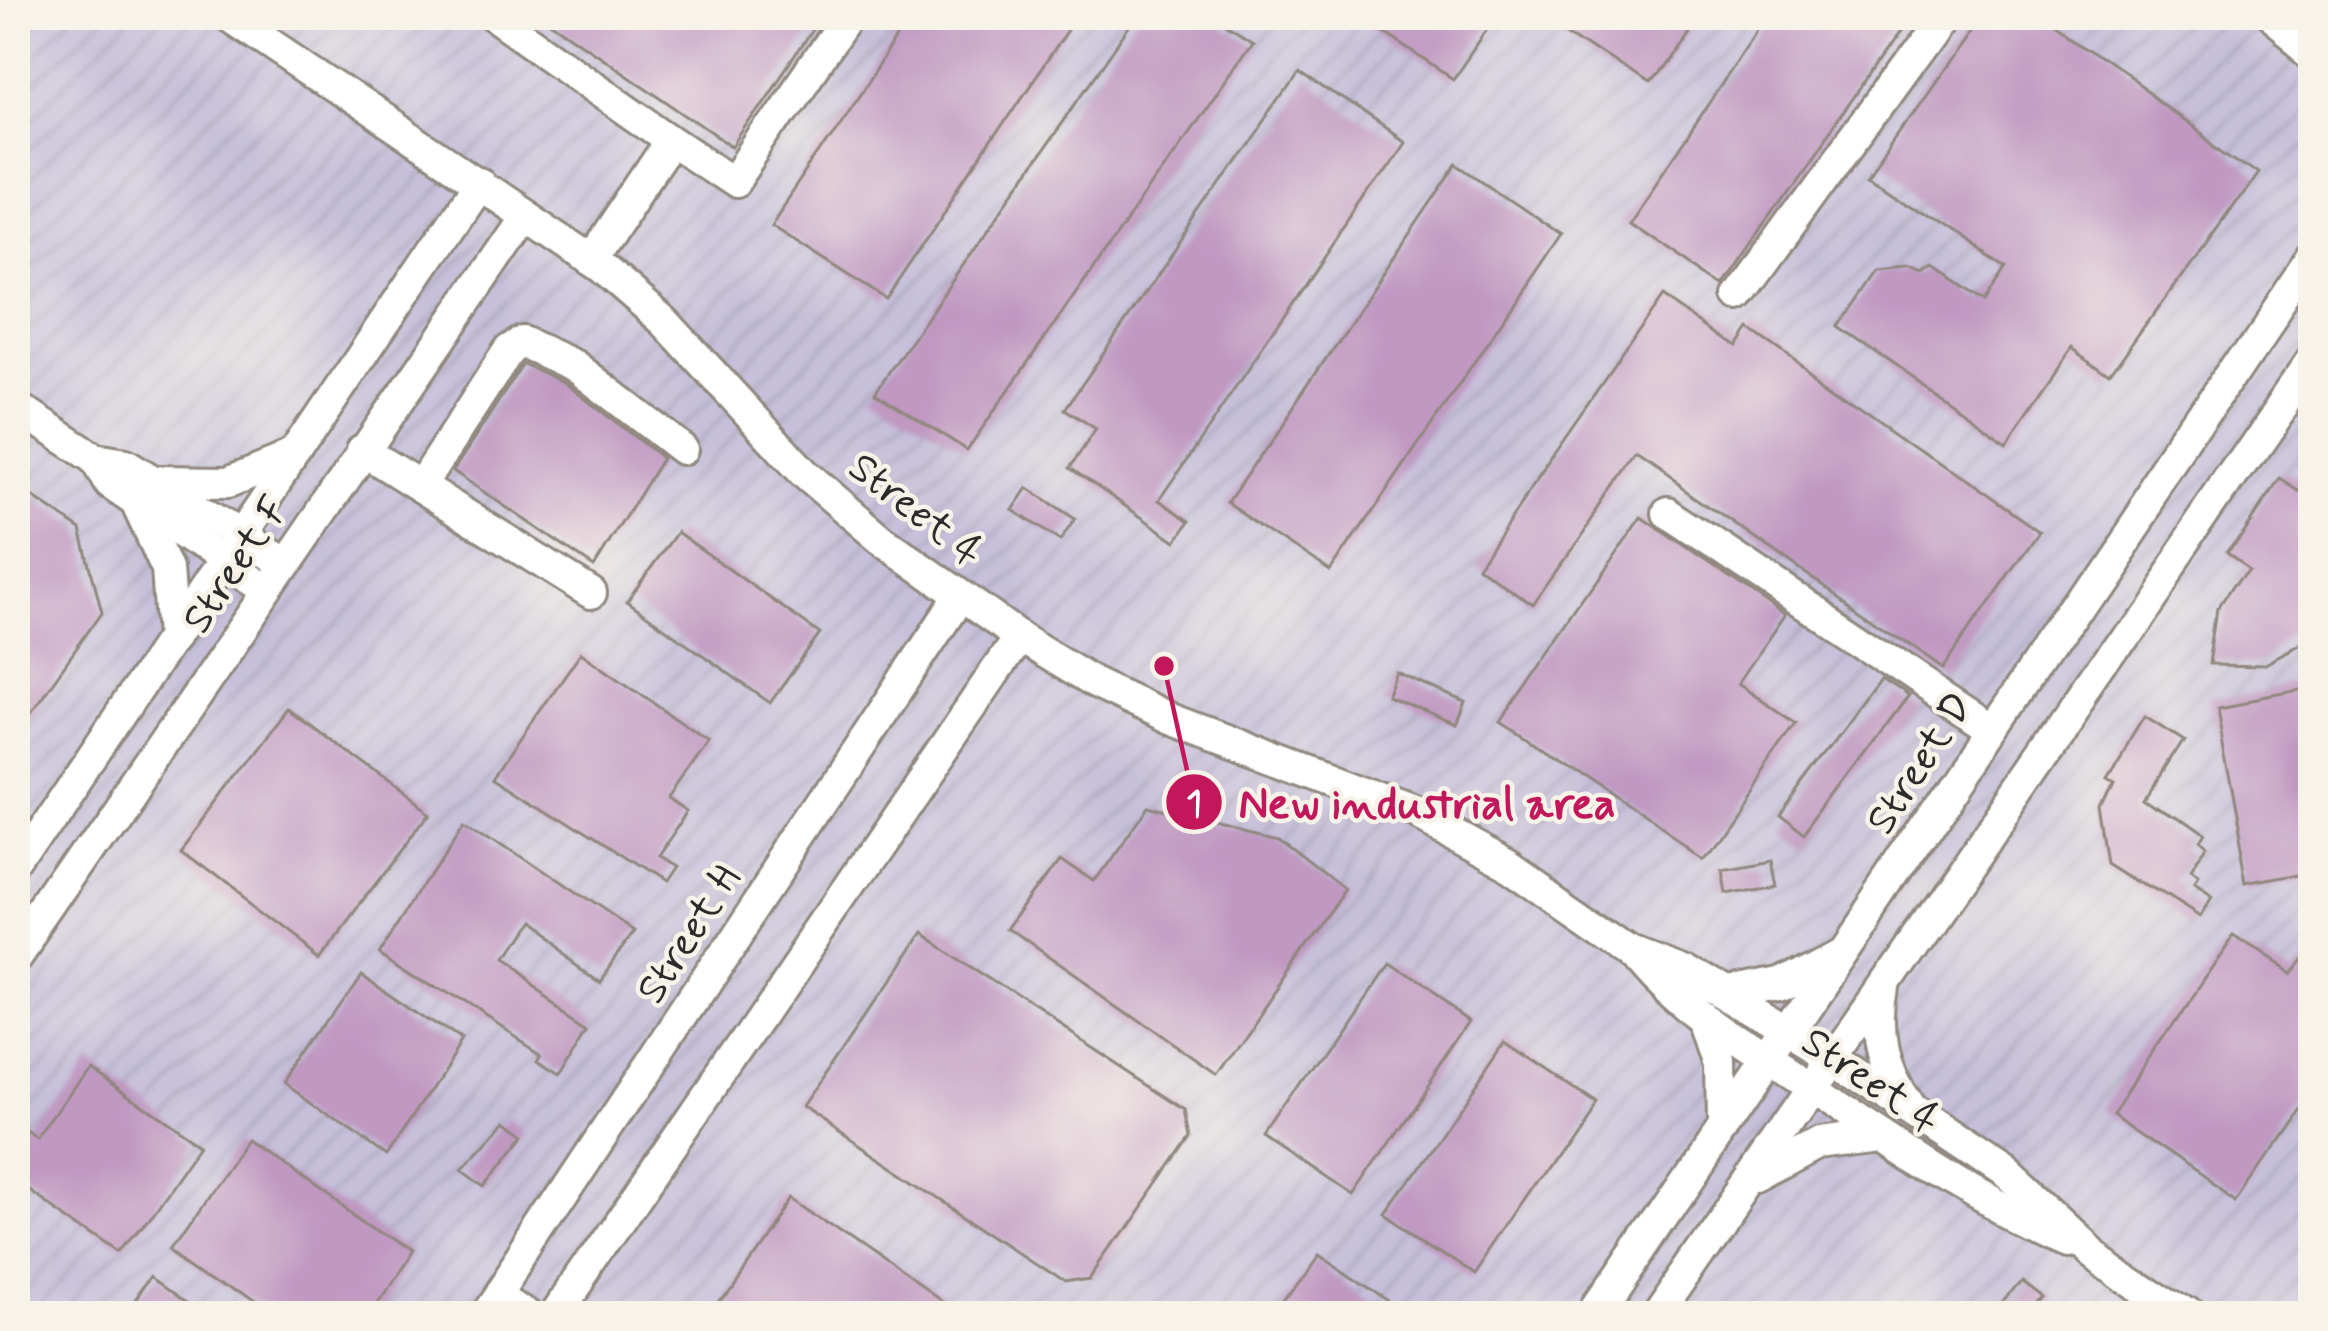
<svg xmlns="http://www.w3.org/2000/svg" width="2328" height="1331" font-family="Mynerve,sans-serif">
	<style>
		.industrial { fill: url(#industrial-furrows) }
		.building { fill: #c098c2 }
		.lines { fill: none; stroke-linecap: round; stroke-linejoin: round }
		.minor-casing { stroke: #90887e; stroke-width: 36 }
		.minor { stroke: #fff; stroke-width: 30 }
		.labels { text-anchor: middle; stroke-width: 9; stroke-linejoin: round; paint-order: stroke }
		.street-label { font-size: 42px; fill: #2b2b2b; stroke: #f7f3e8 }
		.leader { fill: none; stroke: #c2185b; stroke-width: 4.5 }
		.callout-dot { fill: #c2185b; stroke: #f7f3e8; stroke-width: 4.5 }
		.mark-label { font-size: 36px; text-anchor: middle; font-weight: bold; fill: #fff }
		.callout-label { font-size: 45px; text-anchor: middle; font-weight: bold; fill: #c2185b; stroke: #f7f3e8; stroke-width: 9; stroke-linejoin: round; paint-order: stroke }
	</style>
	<defs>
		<pattern id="industrial-furrows" width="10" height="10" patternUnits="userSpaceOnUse" patternTransform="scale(3)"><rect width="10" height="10" fill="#c6c0da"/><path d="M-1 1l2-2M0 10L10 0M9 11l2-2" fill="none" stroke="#aaa5bb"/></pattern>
	</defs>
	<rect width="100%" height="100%" fill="#f7f3e8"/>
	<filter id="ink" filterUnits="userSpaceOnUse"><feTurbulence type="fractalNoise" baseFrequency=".00833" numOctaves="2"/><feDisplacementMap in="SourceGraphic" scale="24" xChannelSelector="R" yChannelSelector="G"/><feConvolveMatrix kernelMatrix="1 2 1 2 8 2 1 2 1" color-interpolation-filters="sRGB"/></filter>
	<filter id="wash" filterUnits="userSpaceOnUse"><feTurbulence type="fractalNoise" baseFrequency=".004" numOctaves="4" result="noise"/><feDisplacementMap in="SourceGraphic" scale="48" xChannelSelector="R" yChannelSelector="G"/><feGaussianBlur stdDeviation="2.7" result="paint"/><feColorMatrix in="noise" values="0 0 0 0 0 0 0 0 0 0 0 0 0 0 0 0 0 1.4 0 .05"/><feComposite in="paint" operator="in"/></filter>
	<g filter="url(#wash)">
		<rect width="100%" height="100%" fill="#f4e6d1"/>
		<rect class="industrial" x="15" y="15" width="2298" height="1301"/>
		<g id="blocks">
			<g class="building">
				<polygon points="541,15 822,15 733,147"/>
				<polygon points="912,15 1077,15 886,299 771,225"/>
				<polygon points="1137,15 1212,15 1252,40 967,450 875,392"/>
				<polygon points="1358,15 1497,15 1453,79"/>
				<polygon points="1544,15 1696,15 1648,85"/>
				<polygon points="1768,15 1911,15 1723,285 1628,220"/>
				<polygon points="1981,15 2036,15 2256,171 2111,375 2072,347 2006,442 1840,327 1879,271 1911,268 1924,274 1933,268 1983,302 2006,268 1868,175"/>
				<polygon points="1300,70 1403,142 1159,500 1190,521 1176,541 1070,468 1096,429 1065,409"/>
				<polygon points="1458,164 1561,234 1331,573 1227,503"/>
				<polygon points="1665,296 1738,347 1750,329 2040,532 1943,669 1637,456 1533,605 1477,566"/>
				<polygon points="523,364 565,383 662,458 594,567 453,471"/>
				<polygon points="2279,478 2298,490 2313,482 2313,641 2267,666 2213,665 2221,613 2249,571 2227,556"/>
				<polygon points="15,485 81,530 102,612 15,735"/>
				<polygon points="1028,488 1075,519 1060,541 1013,510"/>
				<polygon points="1642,518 1785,615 1738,683 1796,723 1703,858 1501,722"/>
				<polygon points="677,532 820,634 770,703 627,601"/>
				<polygon points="581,652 709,741 669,798 688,811 656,858 671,868 661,883 495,776"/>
				<polygon points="1397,673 1466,703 1457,725 1387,696"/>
				<polygon points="1881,679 1908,697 1804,837 1778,817"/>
				<polygon points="2313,688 2313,874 2247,886 2215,706"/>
				<polygon points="289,708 428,812 319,955 181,850"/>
				<polygon points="2145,716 2183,740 2146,798 2200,836 2195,844 2203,851 2186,878 2194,884 2190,890 2209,902 2198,920 2113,866 2104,804 2116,778 2109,774"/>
				<polygon points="1148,805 1277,837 1345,890 1216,1075 1010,931 1062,859 1094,881"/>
				<polygon points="464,820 632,934 599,979 520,923 496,960 591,1023 561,1073 539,1059 542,1054 380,949"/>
				<polygon points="1770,860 1775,884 1727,893 1723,869"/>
				<polygon points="919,935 1186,1110 1191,1136 1092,1278 1066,1282 802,1107"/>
				<polygon points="2233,936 2287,971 2313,941 2313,1088 2236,1200 2110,1114"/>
				<polygon points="1384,963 1471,1022 1353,1195 1266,1136"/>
				<polygon points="361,972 461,1041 386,1156 284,1084"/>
				<polygon points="1505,1041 1592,1099 1474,1272 1387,1214"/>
				<polygon points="88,1066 200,1143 122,1255 15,1181 15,1124 37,1140"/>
				<polygon points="507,1120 526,1134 485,1186 462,1169"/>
				<polygon points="246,1139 407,1252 365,1316 273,1316 173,1245"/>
				<polygon points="788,1198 959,1316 706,1316"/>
				<polygon points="1317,1251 1414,1316 1271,1316"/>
				<polygon points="157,1277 212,1316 130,1316"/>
				<polygon points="2021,1282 2042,1298 2028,1316 1996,1316"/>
			</g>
		</g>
	</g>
	<g filter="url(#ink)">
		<use href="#blocks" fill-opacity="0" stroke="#90887e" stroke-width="3"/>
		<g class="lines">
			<g class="minor-casing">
				<g id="minor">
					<polyline points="227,15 600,266 665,322 805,474 881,539 1019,637 1094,683 1170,719 1418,813 1510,863 1633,948 1687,969 1833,1059 2007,1175 2086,1248 2188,1316"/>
					<polyline points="493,15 671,140 591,260"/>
					<polyline points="2266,15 2313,53"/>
					<polyline points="671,140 734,182 848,15"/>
					<polyline points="1739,296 1943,15"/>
					<polyline points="15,406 96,459 126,464 284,563"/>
					<polyline points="362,450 591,593"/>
					<polyline points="96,459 110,484 266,590"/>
					<polyline points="158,481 228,482 295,455"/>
					<polyline points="421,485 509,350 522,342 575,366 682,449"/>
					<polyline points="138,507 167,569 172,638"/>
					<polyline points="1669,514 1990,728"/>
					<polyline points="15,870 479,182"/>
					<path d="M1637,953C1686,1012 1754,1050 1818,1093C1898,1146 1974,1201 2062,1238"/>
					<polyline points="15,959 525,217"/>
					<path d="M1884,988C1876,1032 1883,1070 1909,1107"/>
					<polyline points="1730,994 1781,984 1839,953"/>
					<polyline points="1706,1017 1721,1062 1722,1128"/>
					<polyline points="1758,1178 1819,1145 1884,1137"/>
					<polyline points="498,1295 532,1316"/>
					<polyline points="483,1316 960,596"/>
					<polyline points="555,1316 1019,637"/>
					<polyline points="1596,1316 2313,256"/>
					<polyline points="1655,1316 2313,360"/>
				</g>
			</g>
			<use href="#minor" class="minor"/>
		</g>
	</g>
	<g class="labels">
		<g class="street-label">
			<text transform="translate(917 508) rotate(38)" y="15">Street 4</text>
			<text transform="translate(234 563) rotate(-56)" y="15">Street F</text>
			<text transform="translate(1918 762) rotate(-57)" y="15">Street D</text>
			<text transform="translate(687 933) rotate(-57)" y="15">Street H</text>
			<text transform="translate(1872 1079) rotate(34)" y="15">Street 4</text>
		</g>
	</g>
	<path class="leader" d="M1164 666L1194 802"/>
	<g class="callout-dot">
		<circle cx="1164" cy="666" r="12"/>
		<circle cx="1194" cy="802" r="30"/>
	</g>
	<g class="mark-label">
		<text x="1194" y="815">1</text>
	</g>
	<g class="callout-label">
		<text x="1427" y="818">New industrial area</text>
	</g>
	<rect width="2328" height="1331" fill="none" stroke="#f7f3e8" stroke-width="60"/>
</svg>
